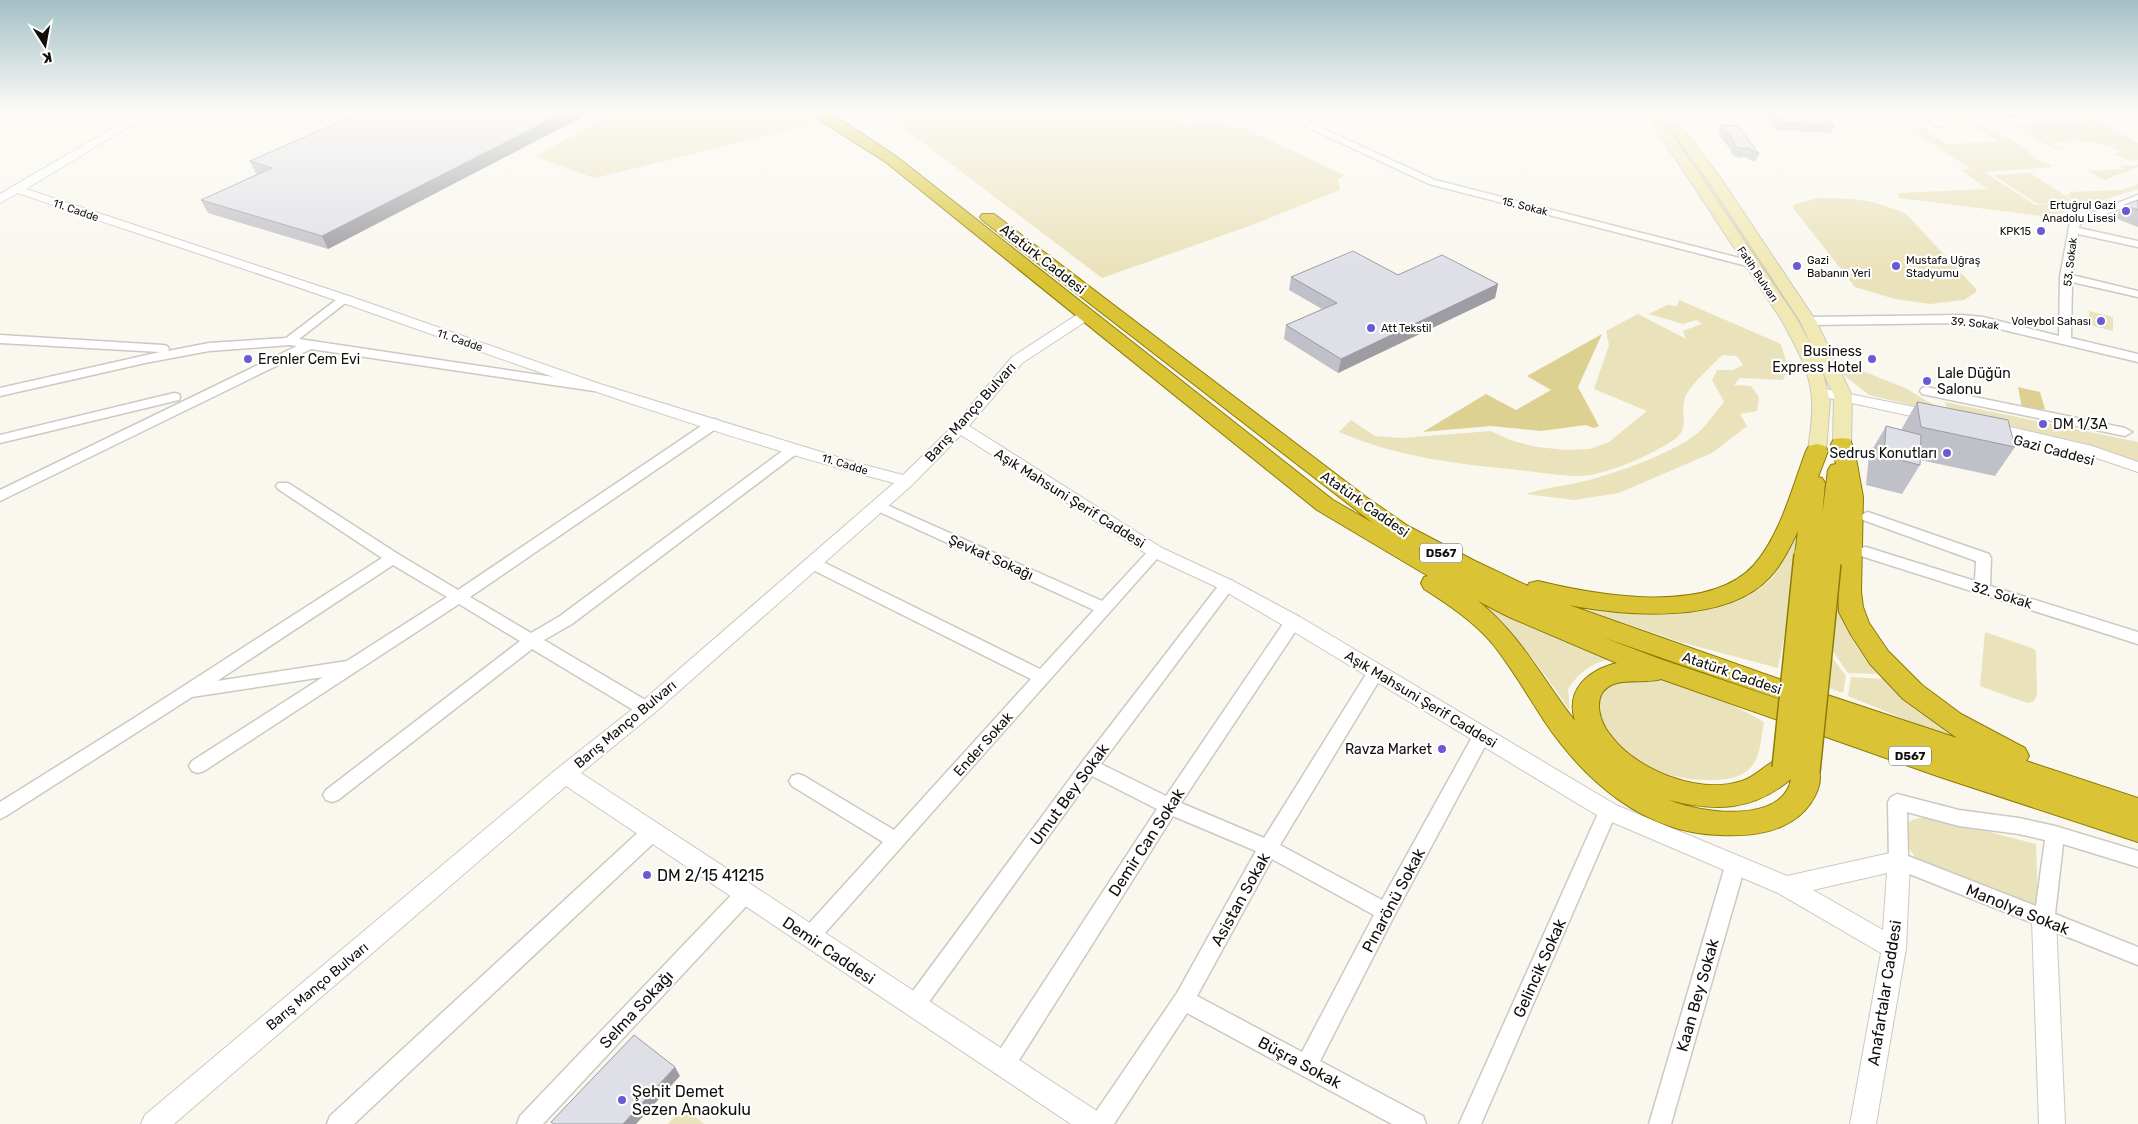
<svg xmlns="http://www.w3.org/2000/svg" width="2138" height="1124" font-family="Rubik,sans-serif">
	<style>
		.green { fill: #eae2bb }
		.water { fill: #ddd191 }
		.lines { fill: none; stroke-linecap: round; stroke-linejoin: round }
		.minor-casing { stroke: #cbc9c0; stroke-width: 3 }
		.tertiary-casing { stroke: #cbc9c0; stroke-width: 2 }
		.secondary-casing { stroke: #cbc9c0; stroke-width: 2 }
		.trunk-casing { stroke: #8d7c06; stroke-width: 2 }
		.minor { fill: #fff; fill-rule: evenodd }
		.tertiary { fill: #fff; fill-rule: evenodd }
		.secondary { fill: #f1e9b3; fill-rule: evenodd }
		.trunk { fill: #dac436; fill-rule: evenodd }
		.trunk-bridge-casing { stroke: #8d7c06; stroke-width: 28; stroke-linecap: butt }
		.trunk-bridge { stroke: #dac436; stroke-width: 25 }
		.wall { fill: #c0c0c8 }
		.shaded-wall { fill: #9c9ca2 }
		.building { fill: #dfdfe8; stroke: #9c9ca2 }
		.poi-dot { fill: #6a5ad4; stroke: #fff; stroke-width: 2 }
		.labels { text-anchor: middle; stroke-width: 4.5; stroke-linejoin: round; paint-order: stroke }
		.far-poi-label { font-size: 11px; fill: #100f0c; stroke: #fff; text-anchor: end }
		.far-street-label { font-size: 11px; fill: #100f0c; stroke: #fff }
		.shield { fill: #fff; stroke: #585755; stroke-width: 1 }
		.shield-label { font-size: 12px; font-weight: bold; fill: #100f0c }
		.street-label { font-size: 14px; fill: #100f0c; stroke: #fff }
		.poi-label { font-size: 14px; fill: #100f0c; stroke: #fff; text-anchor: end }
		.near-street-label { font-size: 16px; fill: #100f0c; stroke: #fff }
		.near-poi-label { font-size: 16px; fill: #100f0c; stroke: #fff; text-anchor: start }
	</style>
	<rect width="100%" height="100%" fill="#f9f7ee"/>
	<g class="green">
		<polygon points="617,112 797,112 813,119 807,126 594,178 535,156"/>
		<polygon points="928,112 1140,112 1188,124 1221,123 1247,129 1344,175 1338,179 1340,190 1252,225 1102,278 894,121"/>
		<polygon points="1931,112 1963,112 1980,120 1978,122 1950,123"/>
		<path d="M2098,120L2138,143V160L2130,161L2113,154L2121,151C2098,143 2076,136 2051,144L2074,154L2046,145L2013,125Z"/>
		<polygon points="1983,125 2021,145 2036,159 2051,165 2050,167 1984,172 2035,205 2078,203 2066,195 2072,194 2069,192 2122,190 2138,184 2138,189 2050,217 1899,198 1899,193 1987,189 1961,170 1971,169 1907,128 1929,128 1925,130 1947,144 1998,142 1975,127 1936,127"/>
		<polygon points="1676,142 1678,142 1699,167 1807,328 1832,386 1827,386 1824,371 1804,327"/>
		<polygon points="2138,165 2138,167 2105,180 2088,171 2124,169 2120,166"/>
		<polygon points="2030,173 2075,202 2038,204 1993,175"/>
		<polygon points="1817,198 1854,199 1872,202 1900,211 1907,215 1976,289 1976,292 1964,300 1930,304 1895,299 1855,287 1793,208 1793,205"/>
		<path d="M1679,300L1781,344L1788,368L1783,380L1740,378L1734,385L1751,386L1759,397L1757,411L1740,414L1747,426L1712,453L1619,493L1574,500L1526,494C1546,487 1565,486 1585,481C1614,474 1679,451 1700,431C1709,422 1716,411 1724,402L1712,380L1717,370H1733L1743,365L1737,356L1722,355C1713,365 1686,388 1684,401C1681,415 1689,429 1675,439C1653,454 1621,468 1595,474C1572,479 1550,473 1527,471C1461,464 1402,459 1339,432L1351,420L1375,436L1402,438L1491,431L1510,440L1537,447L1566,450L1590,449L1609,442L1647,411L1594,389L1609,345L1606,331L1638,314L1686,339L1683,331L1702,324L1696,320L1683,324L1649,314L1667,305L1677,306Z"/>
		<polygon points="2089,311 2113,317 2113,331 2089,325"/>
		<polygon points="1835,360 1905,388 1937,407 1932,410 1869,395 1840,372"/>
		<polygon points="1945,402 2138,442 2138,462 2088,444 1949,413"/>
		<path d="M1801,511L1794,585L1778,668L1680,642L1577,607C1635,618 1727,625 1773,577C1780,570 1796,523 1801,511Z"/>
		<path d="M1469,593L1620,657C1596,661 1582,668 1568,689L1570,711C1541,667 1510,627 1469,593Z"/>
		<path d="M1835,601C1846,633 1856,648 1877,674L1848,673L1832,650Z"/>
		<polygon points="1985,632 2032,648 2036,651 2037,695 2034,701 2027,703 1980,686"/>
		<polygon points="1831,656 1846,676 1843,693 1829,688"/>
		<path d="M1648,677C1689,685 1728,701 1764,722C1761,737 1761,759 1749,769C1739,779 1722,780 1709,780C1665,780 1612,760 1596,715C1594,709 1596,699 1596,692L1604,683Z"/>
		<path d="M1851,677L1883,679C1902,701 1926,717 1951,732V738L1848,696Z"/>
		<path d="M1931,817L2036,844L2038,905L1919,862C1910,851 1892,827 1915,819C1920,817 1927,818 1931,817Z"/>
		<polygon points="683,1107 704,1124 668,1124"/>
	</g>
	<g class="water">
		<polygon points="1602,334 1578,387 1599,426 1594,428 1586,425 1541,431 1491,426 1423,432 1486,394 1516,410 1551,390 1527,376"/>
		<polygon points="2018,387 2040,392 2045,409 2036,411 2022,408"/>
	</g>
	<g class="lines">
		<g class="minor-casing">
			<g id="minor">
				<polygon points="1275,112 1287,112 1435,180 1755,262 1756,264 1751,267 1429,184"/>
				<polygon points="1918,112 1929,112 1945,124 1943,126 1937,126"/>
				<polygon points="2021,112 2032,112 2043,120 2038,123"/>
				<polygon points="2138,195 2138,202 2080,224 2079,228 2138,241 2138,247 2078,234 2072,275 2138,291 2138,297 2072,282 2071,338 2138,354 2138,362 1983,325 1962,323 1808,325 1802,321 1808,317 1962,315 1983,317 2059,336 2060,277 2070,222"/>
				<polygon points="344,296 350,299 348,301 299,339 594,383 600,387 594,391 311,349 0,501 0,490 297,346 289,345 209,351 145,363 0,396 0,388 160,352 0,343 0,335 163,345 167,346 169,349 168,351 209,343 286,338 340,297"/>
				<polygon points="1926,387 2125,428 2132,432 2125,436 1922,394 1920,391 1922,388"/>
				<polygon points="174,393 179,394 180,397 179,400 0,443 0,435"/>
				<path d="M715,419L722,423L720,426L470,597L531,633L560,616L789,446H799L801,449L799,452L572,624L544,640L652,704L654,709L652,714L646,716L640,714L532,649L338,800L332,802L326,800L323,795L326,790L520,641L459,604L204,771L198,773L192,771L189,766L192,761L323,677L192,697L6,816L0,819V802L131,720L382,558L278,489L276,486L278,483H288L398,554L458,590L710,420ZM393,565L447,597L347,661L217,681Z"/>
				<polygon points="878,501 1102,601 1151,548 1161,548 1163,552 817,942 810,945 803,942 800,936 803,930 883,842 792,786 789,781 792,776 798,774 804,776 894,830 1031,679 807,567 804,563 807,559 812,558 817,559 1040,669 1094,610 873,509 871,506 873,503"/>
				<polygon points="1868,512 1989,554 1991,558 1990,586 2138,632 2138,644 1861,556 1859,552 1861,548 1866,547 1975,581 1976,561 1863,520 1861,517 1863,514"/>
				<path d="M1227,580L1232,581L1235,585L1232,589L1101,764L1166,796L1287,618L1293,616L1299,618L1301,622L1299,626L1181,803L1264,838L1370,668L1376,666L1382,668L1384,672L1382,676L1280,845L1382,900L1476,730L1482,728L1488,730L1491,735L1393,918L1320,1061L1423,1116L1426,1124H1392L1187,1013L1114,1124H1090L1093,1116L1177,993L1256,851L1173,816L1011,1073L1003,1076L995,1073L992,1065L995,1057L1157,809L1092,776L921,1013L914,1016L907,1013L904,1006L907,999L1083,761L1222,581ZM1272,859L1374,915L1302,1052L1197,996Z"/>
				<path d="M1897,794L1959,810L2019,818L2055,826L2138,851V867L2063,844L2055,914L2138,947V965L1892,867L1889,861L1888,802L1891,797ZM1907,812L1959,826L2019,834L2045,840L2036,906L1908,856Z"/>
				<polygon points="1608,803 1614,806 1617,811 1481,1124 1459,1124 1599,811 1602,806"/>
				<polygon points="652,824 659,826 661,832 659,838 354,1124 327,1124 330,1116 645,826"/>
				<polygon points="1735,858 1742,860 1745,866 1671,1124 1649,1124 1725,866 1728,860"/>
				<polygon points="745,885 752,888 755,894 752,900 543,1124 517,1124 520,1116 738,888"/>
			</g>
		</g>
		<g class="tertiary-casing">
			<g id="tertiary">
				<path d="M140,112H153L26,189L349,296L600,384L857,463L903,475L955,424L1012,357L1081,312H1091L1093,315L1091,318L1022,363L969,426L1162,548L1233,581L1300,617L1616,805L1787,876L1899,851L1907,854L1910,861L1906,948L1876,1124H1850L1881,953L1778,893L1600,817L1286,627L1221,589L1150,556L961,435L912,485L653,714L581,773L1103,1115L1107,1124H1071L566,786L174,1124H141L145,1115L558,768L639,704L894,483C711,435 530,369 352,306C241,267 129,231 18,193L0,203V194ZM1887,873L1883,930L1813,890Z"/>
				<polygon points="1820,388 1934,411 1939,413 1942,416 1939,419 1934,421 1815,395 1813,392 1815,389"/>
				<polygon points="1989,422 2092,446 2138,462 2138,472 2082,453 1984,430 1981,427 1984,424"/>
				<polygon points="2044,910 2052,913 2056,920 2065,1124 2039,1124 2032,920 2036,913"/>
			</g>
		</g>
		<g class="secondary-casing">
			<path id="secondary" d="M1645,112H1657L1797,319L1813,349L1800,321L1708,181L1669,127L1671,124H1679L1719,176L1816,321L1852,396L1851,444L1848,448L1842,449L1836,448L1833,444L1834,396L1822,370L1830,401L1826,451L1823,455L1817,457L1811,455L1808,451C1810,434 1813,418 1812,401C1811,371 1795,345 1781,319Z"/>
		</g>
		<g class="trunk-casing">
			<path id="trunk" d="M807,112H825L849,125L897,157L1333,500L1373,523L982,220L980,217L982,214H994L1366,497L1408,526L1475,561L1528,586L1529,583L1538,581C1596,595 1708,616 1754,565C1781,534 1792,488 1806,451L1809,446L1817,444L1825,446L1828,451L1818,477L1822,478L1825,483L1822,516L1828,470L1831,465L1836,464L1831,444L1834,439L1842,438L1850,439L1855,453L1863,497L1861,592L1863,607L1869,623L1888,651L1922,685L1961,714L2025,748L2029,756L2026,761L2138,798V842L1940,777L1661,679C1643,685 1612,674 1601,695C1595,709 1603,727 1612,737C1638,771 1700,795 1742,781C1763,774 1772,752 1795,760L1797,764L1807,761L1817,764C1827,784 1810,810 1792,821C1770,835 1744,836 1719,835C1644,833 1585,781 1545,722C1528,696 1512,668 1492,643C1473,621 1449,605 1424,589L1421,583L1424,577L1428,576L1317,510L887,163ZM1798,531L1795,555L1799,561L1807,563L1817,558L1816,563L1820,569L1828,571L1837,568L1839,612L1851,635L1870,664L1903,699L1957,738L1773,677L1569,605C1626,616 1726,625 1770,577C1782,564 1790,547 1798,531ZM1478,601L1509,617L1617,663C1589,670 1565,689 1575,721C1543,680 1520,634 1478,601ZM1602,637L1832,717L1660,659ZM1791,779C1783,825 1699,813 1669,800C1716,812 1753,811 1791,779Z"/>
		</g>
		<use href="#minor" class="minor"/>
		<use href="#tertiary" class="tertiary"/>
		<use href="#secondary" class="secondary"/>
		<use href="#trunk" class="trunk"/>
		<g class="trunk-bridge-casing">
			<g id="trunk-bridge">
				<polyline points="1785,768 1807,555"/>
				<polyline points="1807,772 1828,563"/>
			</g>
		</g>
		<use href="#trunk-bridge" class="trunk-bridge"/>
	</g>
	<g class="wall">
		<polygon points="356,112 592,112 328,249 208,213 201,200 257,174 256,174 250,161 357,114"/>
		<polygon points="1766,112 1824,112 1834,126 1831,133 1777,130"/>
		<polygon points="1997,112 2028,112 2026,117 2007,118"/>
		<polygon points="1721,125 1759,154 1755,162 1743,156 1741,158 1733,156 1730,149 1718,134"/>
		<polygon points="2138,200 2138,227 2115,218 2124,205"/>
		<polygon points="1291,277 1498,284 1495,298 1338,373 1284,339 1286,325 1322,309 1289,290"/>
		<polygon points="1917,402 2015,447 1995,476 1920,460 1920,465 1902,494 1866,485 1869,455 1886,426 1901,430"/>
	</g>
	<g class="shaded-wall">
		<polygon points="565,112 592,112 328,249 322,236"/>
		<polygon points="1498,284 1495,298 1338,373 1341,359"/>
		<polygon points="675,1067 680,1076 636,1124 623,1124"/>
	</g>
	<g class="building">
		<polygon points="362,112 565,112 322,236 201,200 272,168 250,161"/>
		<polygon points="1773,112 1824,112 1834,126 1780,123"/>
		<polygon points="1721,125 1738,126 1759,154 1746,147 1745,149 1736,147 1733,140"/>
		<polygon points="2138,200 2138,210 2124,205"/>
		<polygon points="1353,251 1398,275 1442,255 1498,284 1341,359 1286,325 1337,303 1291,277"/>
		<polygon points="1917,402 2008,420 2015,447 1921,427"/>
		<polygon points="1886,426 1921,435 1920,465 1884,456"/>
		<polygon points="634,1035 675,1067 623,1124 554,1124 551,1122"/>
	</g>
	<linearGradient id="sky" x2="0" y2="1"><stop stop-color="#a3c0c5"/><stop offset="0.41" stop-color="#fcfbf7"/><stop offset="1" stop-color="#fcfbf7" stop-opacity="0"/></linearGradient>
	<rect width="2138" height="270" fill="url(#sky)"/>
	<g class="poi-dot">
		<circle cx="2126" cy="211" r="5"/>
		<circle cx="2041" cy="231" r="5"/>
		<circle cx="1797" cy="266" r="5"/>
		<circle cx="1896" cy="266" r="5"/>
		<circle cx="2101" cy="321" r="5"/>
		<circle cx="1371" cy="328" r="5"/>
		<circle cx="248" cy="359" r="5"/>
		<circle cx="1872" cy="359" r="5"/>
		<circle cx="1927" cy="381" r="5"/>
		<circle cx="2043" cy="424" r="5"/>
		<circle cx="1947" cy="453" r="5"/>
		<circle cx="1442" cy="749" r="5"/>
		<circle cx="647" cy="875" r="5"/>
		<circle cx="622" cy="1100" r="5"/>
	</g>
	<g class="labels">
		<g class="far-poi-label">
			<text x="2116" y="209">Ertuğrul Gazi<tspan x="2116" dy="13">Anadolu Lisesi</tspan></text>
			<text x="2031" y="235">KPK15</text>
			<text x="1807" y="264" text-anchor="start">Gazi<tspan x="1807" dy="13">Babanın Yeri</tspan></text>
			<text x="1906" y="264" text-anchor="start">Mustafa Uğraş<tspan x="1906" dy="13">Stadyumu</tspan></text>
			<text x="2091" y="325">Voleybol Sahası</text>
			<text x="1381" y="332" text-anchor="start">Att Tekstil</text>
		</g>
		<g class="far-street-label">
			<text transform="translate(1525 206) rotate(14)" y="4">15. Sokak</text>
			<text transform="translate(76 210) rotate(19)" y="4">11. Cadde</text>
			<text transform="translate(2070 262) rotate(-83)" y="4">53. Sokak</text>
			<text transform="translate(1758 274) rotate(56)" y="4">Fatih Bulvarı</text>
			<text transform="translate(1975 323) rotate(6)" y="4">39. Sokak</text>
			<text transform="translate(460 340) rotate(19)" y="4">11. Cadde</text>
			<text transform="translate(845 464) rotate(17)" y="4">11. Cadde</text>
		</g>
		<g class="shield">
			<rect x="1420" y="543.5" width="42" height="19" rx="4"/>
			<rect x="1889" y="746.5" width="42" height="19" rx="4"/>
		</g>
		<g class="shield-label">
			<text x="1441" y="557">D567</text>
			<text x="1910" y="760">D567</text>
		</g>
		<g class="street-label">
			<text transform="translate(1043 259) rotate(38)" y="5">Atatürk Caddesi</text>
			<text transform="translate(970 412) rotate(-48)" y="5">Barış Manço Bulvarı</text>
			<text transform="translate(2054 450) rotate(15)" y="5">Gazi Caddesi</text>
			<text transform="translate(1070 498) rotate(32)" y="5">Aşık Mahsuni Şerif Caddesi</text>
			<text transform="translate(1365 504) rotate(35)" y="5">Atatürk Caddesi</text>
			<text transform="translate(991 557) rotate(24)" y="5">Şevkat Sokağı</text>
			<text transform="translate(2002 595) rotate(17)" y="5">32. Sokak</text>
			<text transform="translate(1732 673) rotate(19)" y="5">Atatürk Caddesi</text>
			<text transform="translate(1421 699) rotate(31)" y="5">Aşık Mahsuni Şerif Caddesi</text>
			<text transform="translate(625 724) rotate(-40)" y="5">Barış Manço Bulvarı</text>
			<text transform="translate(983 744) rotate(-48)" y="5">Ender Sokak</text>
			<text transform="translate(317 986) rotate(-40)" y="5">Barış Manço Bulvarı</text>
		</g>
		<g class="poi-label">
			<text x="1862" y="356">Business<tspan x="1862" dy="16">Express Hotel</tspan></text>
			<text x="258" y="364" text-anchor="start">Erenler Cem Evi</text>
			<text x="1937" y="378" text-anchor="start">Lale Düğün<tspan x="1937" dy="16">Salonu</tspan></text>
			<text x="2053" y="429" text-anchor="start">DM 1/3A</text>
			<text x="1937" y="458">Sedrus Konutları</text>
			<text x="1432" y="754">Ravza Market</text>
		</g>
		<g class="near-street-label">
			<text transform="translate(1069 794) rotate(-54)" y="6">Umut Bey Sokak</text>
			<text transform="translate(1146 842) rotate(-57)" y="6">Demir Can Sokak</text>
			<text transform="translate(1240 899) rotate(-61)" y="6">Asistan Sokak</text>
			<text transform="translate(1393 900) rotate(-62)" y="6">Pınarönü Sokak</text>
			<text transform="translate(2018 909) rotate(22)" y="6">Manolya Sokak</text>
			<text transform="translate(829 950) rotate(34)" y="6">Demir Caddesi</text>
			<text transform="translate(1539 968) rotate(-66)" y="6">Gelincik Sokak</text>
			<text transform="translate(1884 993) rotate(-81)" y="6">Anafartalar Caddesi</text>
			<text transform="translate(1697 995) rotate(-74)" y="6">Kaan Bey Sokak</text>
			<text transform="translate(636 1009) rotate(-47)" y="6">Selma Sokağı</text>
			<text transform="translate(1300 1062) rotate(28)" y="6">Büşra Sokak</text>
		</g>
		<g class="near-poi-label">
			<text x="657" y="881">DM 2/15 41215</text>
			<text x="632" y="1097">Şehit Demet<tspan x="632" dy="18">Sezen Anaokulu</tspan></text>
		</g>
	</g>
	<g transform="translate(45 45) rotate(169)" stroke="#ffffff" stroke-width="4" paint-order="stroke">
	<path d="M0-4L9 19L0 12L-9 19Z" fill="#100f0c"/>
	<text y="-8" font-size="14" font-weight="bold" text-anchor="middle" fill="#100f0c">K</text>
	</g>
</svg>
